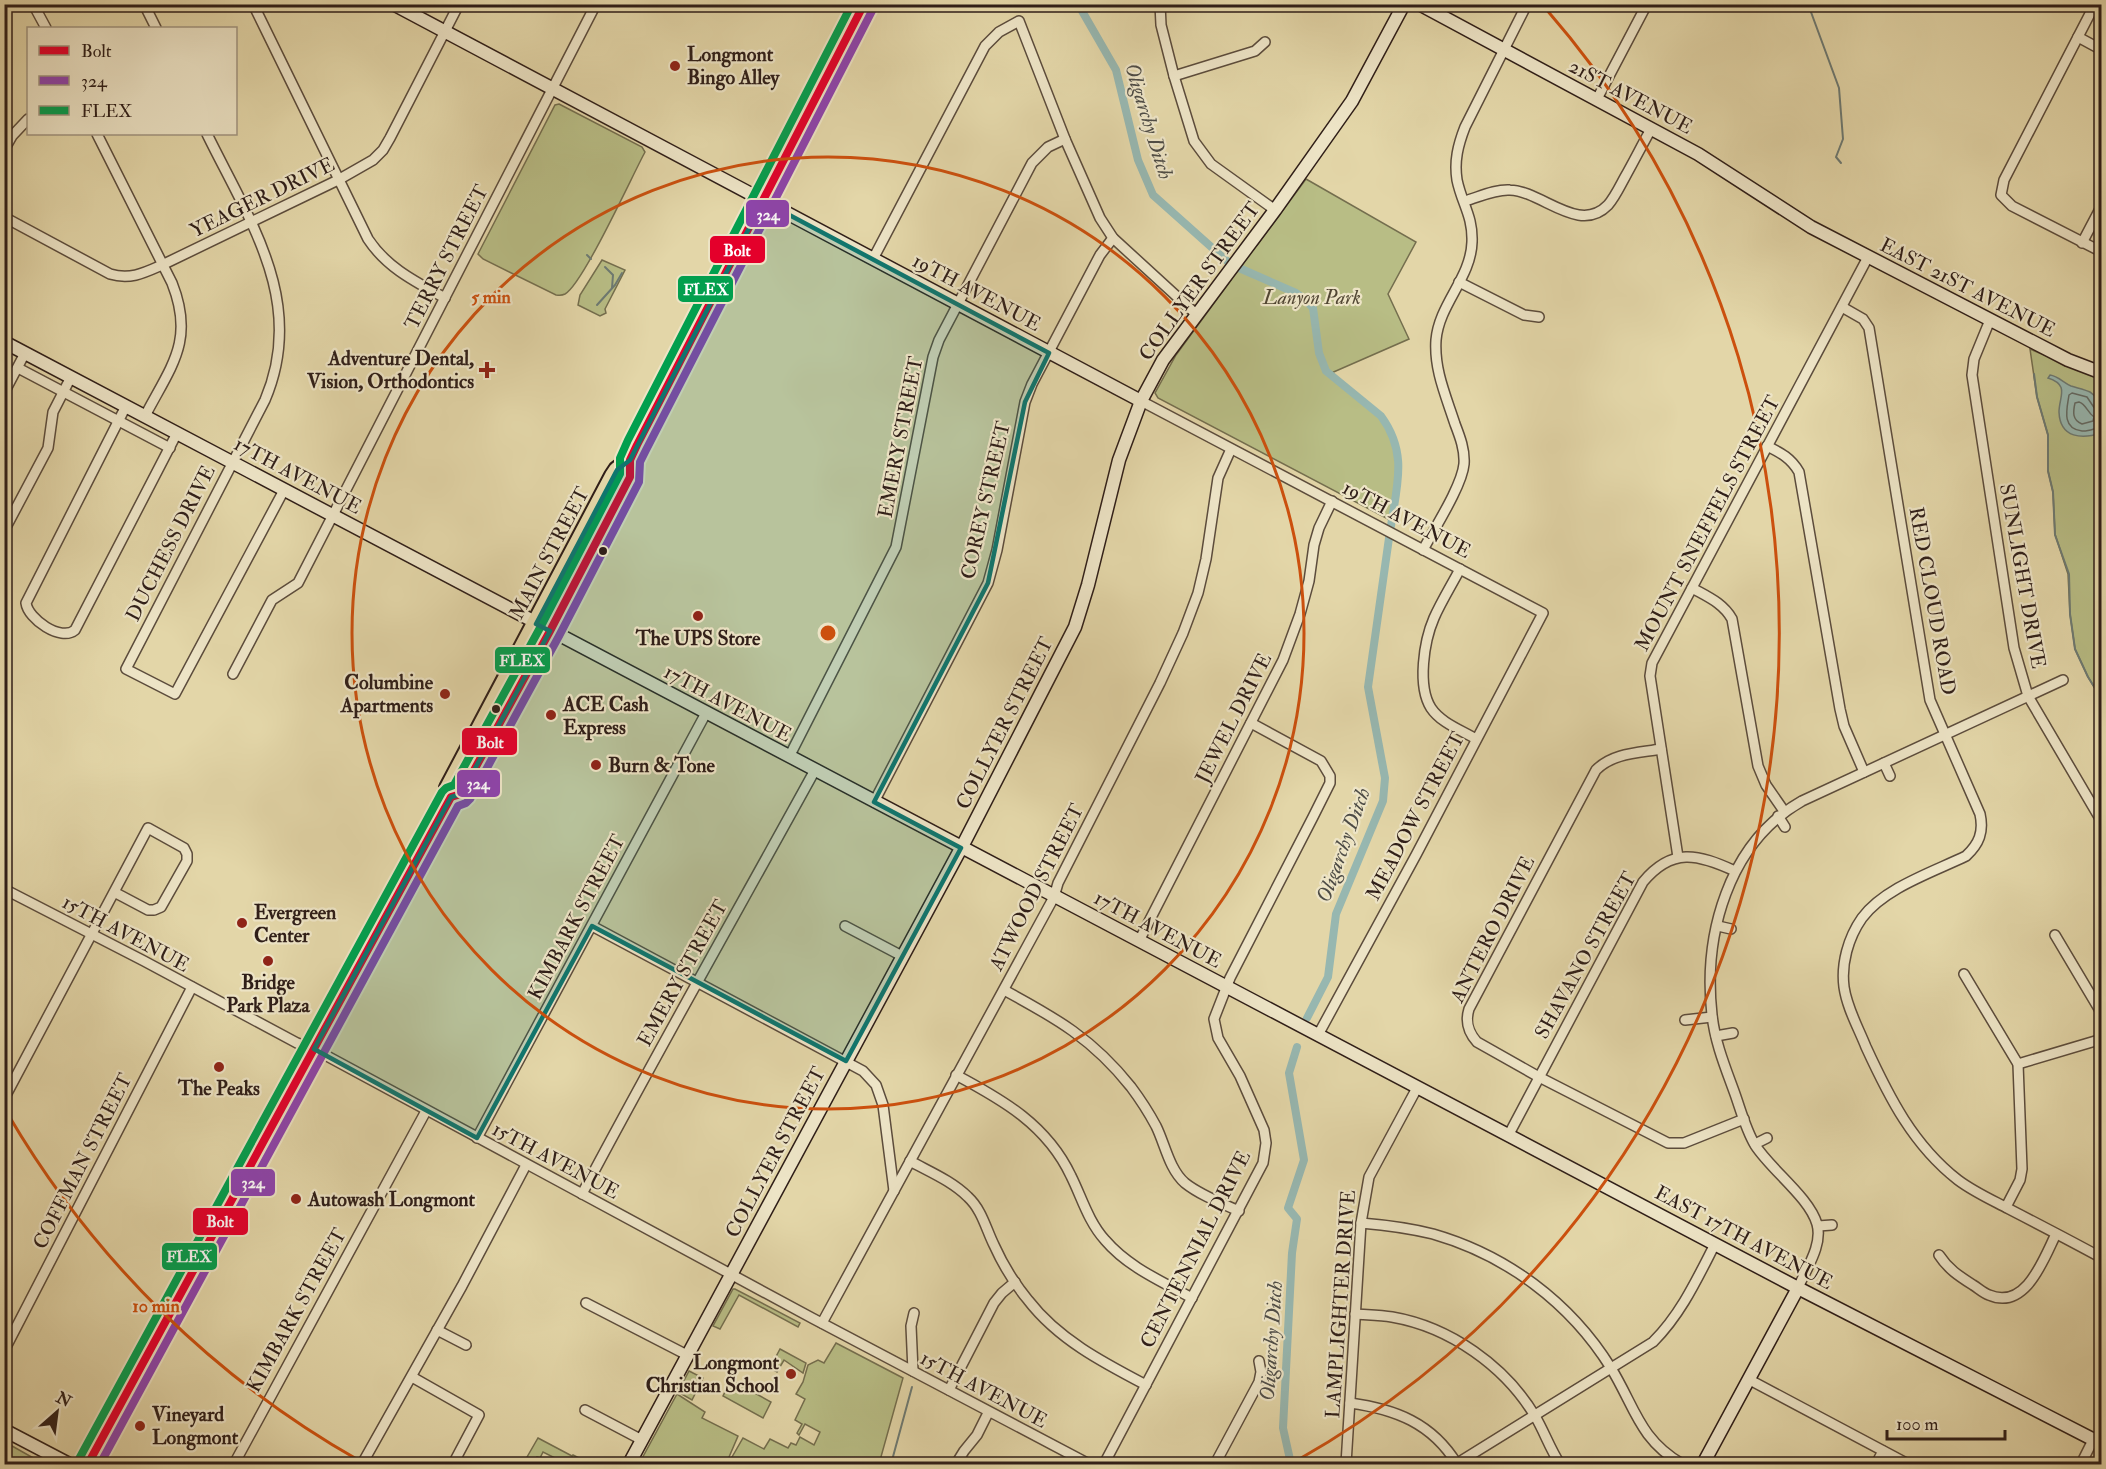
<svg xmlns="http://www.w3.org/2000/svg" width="2106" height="1469" font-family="'IM FELL Double Pica',serif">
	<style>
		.green { fill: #b8bd85; stroke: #746e4e; stroke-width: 1.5 }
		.water { fill: #97b7b0; stroke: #6d7a73; stroke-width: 1.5 }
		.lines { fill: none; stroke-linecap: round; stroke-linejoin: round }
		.shore { stroke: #636a64; stroke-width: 1.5 }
		.stream { stroke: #6d7a73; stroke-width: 2 }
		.canal { stroke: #97b7b0; stroke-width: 8 }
		.street-casing { stroke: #5c4c3c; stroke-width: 12 }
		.secondary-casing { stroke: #2f1e18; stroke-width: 15 }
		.highway-casing { stroke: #2f1e18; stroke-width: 20 }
		.street { stroke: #ede4c6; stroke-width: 9 }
		.secondary { stroke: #ede4c6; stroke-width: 12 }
		.highway { stroke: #e3d6a8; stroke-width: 16 }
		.bus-1-casing { stroke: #ede4c6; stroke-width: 12 }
		.bus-2-casing { stroke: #ede4c6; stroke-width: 12 }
		.bus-3-casing { stroke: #ede4c6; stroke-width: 12 }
		.bus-1 { stroke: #e4002b; stroke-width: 8 }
		.bus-2 { stroke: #8e44ad; stroke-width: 8 }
		.bus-3 { stroke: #029f4e; stroke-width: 8 }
		.marked { fill: #0f766e; fill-opacity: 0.2; stroke: #0f766e; stroke-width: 4.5; stroke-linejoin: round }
		.ring { fill: none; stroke: #cc500e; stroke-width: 3 }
		.poi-dot { fill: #8f2418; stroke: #ede4c6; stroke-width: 2 }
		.bus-dot { fill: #2f1e18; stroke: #ede4c6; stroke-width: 2 }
		.labels { text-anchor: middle; stroke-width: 4.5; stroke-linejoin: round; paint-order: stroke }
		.poi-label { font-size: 20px; font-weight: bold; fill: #2f1e18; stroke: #ede4c6; text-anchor: start }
		.street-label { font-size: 20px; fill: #2f1e18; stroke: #ede4c6 }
		.park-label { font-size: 20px; font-style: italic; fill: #514633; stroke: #ede4c6 }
		.water-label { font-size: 21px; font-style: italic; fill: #4e4c46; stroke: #ede4c6 }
		.centre { fill: #cc500e; stroke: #ede4c6; stroke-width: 3 }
		.ring-label { font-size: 18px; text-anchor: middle; font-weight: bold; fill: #cc500e; stroke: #ede4c6; stroke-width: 4.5; stroke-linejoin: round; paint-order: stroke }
		.line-badge { stroke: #ede4c6; stroke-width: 2 }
		.badge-label { font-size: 16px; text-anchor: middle; font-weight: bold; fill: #fff }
	</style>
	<rect width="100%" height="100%" fill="#e3d6a8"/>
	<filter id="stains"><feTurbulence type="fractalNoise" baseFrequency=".00333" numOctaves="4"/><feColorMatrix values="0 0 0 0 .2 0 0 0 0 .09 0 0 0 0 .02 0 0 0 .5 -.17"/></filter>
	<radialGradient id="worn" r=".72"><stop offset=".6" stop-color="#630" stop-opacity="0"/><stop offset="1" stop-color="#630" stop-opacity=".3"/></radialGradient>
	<g class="green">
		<path d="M559,104L642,147L645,152C632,176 583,284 565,294C561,296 559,295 556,295L483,259L478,254L555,105Z"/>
		<polygon points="1306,179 1416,242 1388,294 1409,339 1329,374 1381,416 1393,438 1400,463 1392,521 1158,398 1155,393 1176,355 1231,280 1236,268 1258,244"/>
		<polygon points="602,260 625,270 605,309 606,313 600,316 578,305 580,295"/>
		<polygon points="2030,349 2101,379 2101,699 2088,677 2075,649 2070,614 2068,574 2055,534 2053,492 2048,471 2048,435 2037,397"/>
		<polygon points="733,1289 735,1289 800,1323 798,1327 739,1295 720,1329 713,1326"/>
		<polygon points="836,1343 903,1378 879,1464 804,1464 802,1460 800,1464 728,1464 743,1438 764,1449 770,1439 788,1448 791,1443 796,1445 800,1437 814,1445 820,1432 805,1424 799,1435 797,1433 802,1424 795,1420 805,1399 796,1394 803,1382 808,1365 818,1360 824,1363"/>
		<polygon points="780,1349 806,1363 803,1373 784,1360 777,1372 770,1368"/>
		<polygon points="689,1371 703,1378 692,1400 678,1392"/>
		<polygon points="731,1380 771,1402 763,1418 723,1396"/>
		<polygon points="677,1394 705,1412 702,1418 738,1436 726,1464 639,1464"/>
		<polygon points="538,1438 572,1456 573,1455 591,1464 567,1464 543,1452 540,1458 537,1457 534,1464 523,1464"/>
		<polygon points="5,1442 44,1464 5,1464"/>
	</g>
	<path class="water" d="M2050,375C2058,376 2064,383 2071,386C2077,388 2084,389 2090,392C2103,400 2102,420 2101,433C2083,439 2060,439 2059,412C2059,397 2070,385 2048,378Z"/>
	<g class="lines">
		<g class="shore">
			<path d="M2079,402C2086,404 2087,412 2094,417L2093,421L2082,424C2072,420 2073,412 2075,403Z"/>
			<path d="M2102,411L2095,409L2087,397L2072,393L2069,395C2067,408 2061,429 2082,431C2088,432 2095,428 2102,427"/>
		</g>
		<g class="stream">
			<polyline points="1808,4 1839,88 1843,139 1836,157 1841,163"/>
			<polyline points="587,255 591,259"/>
			<polyline points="605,267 613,275 612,288"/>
			<polyline points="597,305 615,285 622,273"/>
			<polyline points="2034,374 2037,397 2048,435 2048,471 2053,492 2055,535 2069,574 2070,614 2075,649 2088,677 2102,699"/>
			<polyline points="891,1464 912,1387"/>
		</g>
		<g class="canal">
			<polyline points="1078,4 1116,70 1138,160 1153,195 1227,261"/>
			<path d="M1239,268L1296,293L1305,299L1313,308L1319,353L1326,371L1381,416C1408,453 1397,484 1391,526"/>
			<polyline points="1307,1018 1328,977 1336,914 1383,801 1385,778 1368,687 1389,538"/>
			<polyline points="1291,1464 1283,1428 1292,1253 1297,1219 1288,1208 1304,1160 1289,1073 1297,1047"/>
		</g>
		<g class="street-casing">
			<g id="street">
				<polyline points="33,4 46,28"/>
				<polyline points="144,4 156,28"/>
				<path d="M253,4L368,239C387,268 416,282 445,298"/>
				<polyline points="1160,4 1161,25 1174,76 1194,141 1211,164 1275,210"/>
				<polyline points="2095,4 2004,180 2001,195 2012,206 2102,252"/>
				<polyline points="2078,37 2102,50"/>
				<polyline points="1174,76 1255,51 1265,42"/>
				<polyline points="1597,99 1647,4"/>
				<path d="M97,134L172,283C195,341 171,366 145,416"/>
				<path d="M207,134C249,220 307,302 265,400L126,669L175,694L284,490"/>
				<polyline points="4,150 12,136 28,119"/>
				<path d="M1465,201C1479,197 1495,189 1510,190C1542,191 1579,235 1608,205C1615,197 1620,186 1625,177C1634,161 1642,145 1651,129"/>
				<path d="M4,217L110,274C130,280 144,273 162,265L338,180L373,160L383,150L390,138L459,4"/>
				<polyline points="2082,243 2102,205"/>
				<polyline points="873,259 985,46 999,32 1019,21 1065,139 1100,218 1113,238 1196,314"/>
				<polyline points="1459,282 1524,315 1539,317"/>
				<path d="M1842,307L1863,319L1869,328L1930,700L1980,814C1984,832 1979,844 1966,856C1933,872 1884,888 1862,918C1848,938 1841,964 1844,987C1847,1008 1858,1027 1866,1047C1889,1097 1913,1145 1958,1180C1974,1192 1992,1200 2009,1209C2040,1225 2071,1241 2102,1258"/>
				<polyline points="1990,320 1974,359 1972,375 2014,648 2028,696 2102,822"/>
				<polyline points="18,368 170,448"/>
				<polyline points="4,393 25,353"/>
				<polyline points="1141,401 1543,613 1416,855 1318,1035"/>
				<path d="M126,406L26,603C28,619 61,642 75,630L177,433"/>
				<path d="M1767,446C1781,453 1791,458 1799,472L1840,709L1844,726L1864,772"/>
				<polyline points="4,531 48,448 53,412 71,377"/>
				<path d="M1423,550C1434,529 1462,486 1464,464C1465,450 1460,437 1455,424C1446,396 1434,370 1436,340C1439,304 1471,278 1472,242C1473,216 1462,204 1457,180C1454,161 1458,145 1465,127L1527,4"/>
				<path d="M1460,569C1451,586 1441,602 1434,618C1424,641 1417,686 1431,708C1441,723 1461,730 1476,739"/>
				<path d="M1692,588C1708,597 1723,603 1732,619L1758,766L1766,785L1784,811"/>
				<polyline points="233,674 272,600 298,583 596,4"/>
				<path d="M1661,749C1638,753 1613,753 1596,770L1469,1009C1465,1022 1468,1032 1477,1042L1539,1077L1668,1143H1684L1744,1119"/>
				<polyline points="789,757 896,547 933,357 939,340 1032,163 1048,147 1065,139"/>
				<polyline points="1884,763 1890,776"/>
				<polyline points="874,802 988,583 997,550 1025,402 1032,384 1100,255 1113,238"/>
				<polyline points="1778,816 1785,827"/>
				<polyline points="1678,857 1650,676 1652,663 1868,257"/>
				<polyline points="4,889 144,961 297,1043 314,1049 812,1318 1089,1464"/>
				<polyline points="592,926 863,1071 876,1085 883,1105 894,1191"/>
				<polyline points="845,926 902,956"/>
				<polyline points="1718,926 1731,929"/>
				<polyline points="2055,935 2102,1014"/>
				<polyline points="1139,941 1283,660 1300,614 1309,581 1314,545 1319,528 1332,501"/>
				<polyline points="1964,974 2018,1064 2022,1169 2020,1180 2006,1207"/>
				<path d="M1004,990C1056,1018 1093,1039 1131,1087C1140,1099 1149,1113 1156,1126C1165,1144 1169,1169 1185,1183C1200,1195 1221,1203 1239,1211"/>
				<polyline points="1685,1020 1712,1017"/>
				<polyline points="1716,1036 1733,1033"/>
				<polyline points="2018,1064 2102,1039"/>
				<path d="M956,1075C1003,1100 1047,1125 1071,1176C1082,1198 1088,1221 1105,1240C1128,1267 1161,1281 1192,1298"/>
				<polyline points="4,1099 148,828 184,848 187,854 187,861 161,907 154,910 148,910 114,892"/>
				<path d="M1508,1136L1643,882C1672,847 1698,854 1735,871"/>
				<polyline points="477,1138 706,713"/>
				<polyline points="1755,1144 1767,1138"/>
				<path d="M910,1161C930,1172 952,1181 968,1197C982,1210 986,1229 994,1245C1003,1265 1014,1283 1028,1300C1058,1339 1102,1362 1146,1385"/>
				<path d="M582,1194C657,1052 737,912 815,770"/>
				<path d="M1361,1223C1385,1225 1409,1228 1433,1234C1506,1255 1570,1302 1611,1368C1635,1407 1639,1439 1682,1464"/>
				<polyline points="1818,1226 1832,1225"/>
				<path d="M1939,1255C1948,1269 1959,1276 1973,1285C1978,1288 1983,1293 1989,1295C2026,1311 2044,1258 2056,1234"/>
				<path d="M1798,1288C1806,1269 1823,1245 1817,1224C1809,1197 1771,1170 1755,1145C1746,1130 1741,1111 1735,1094C1726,1069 1715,1043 1712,1015C1703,935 1728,843 1802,801L2063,680"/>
				<polyline points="586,1303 687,1355"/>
				<path d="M1355,1314C1368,1315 1380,1315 1392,1317C1450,1327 1505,1366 1535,1416C1544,1431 1550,1449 1560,1464"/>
				<polyline points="822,1323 1054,897 1058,883 1160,683 1183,633 1198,593 1206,559 1218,478 1231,449"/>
				<polyline points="437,1330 466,1345"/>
				<polyline points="4,1351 192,987"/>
				<polyline points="913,1371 911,1326 914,1313"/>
				<polyline points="412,1377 479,1415 453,1464"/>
				<polyline points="1748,1379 1908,1464"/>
				<polyline points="949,1390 994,1303 1002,1293 1015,1282"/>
				<path d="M1350,1403C1395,1409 1432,1423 1457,1464"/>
				<polyline points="585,1410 642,1440"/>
				<polyline points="234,1464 426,1111"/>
				<polyline points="362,1464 462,1286 526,1165"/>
				<polyline points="956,1464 964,1451 977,1435 988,1413"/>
				<polyline points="1104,1464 1263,1163 1266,1143 1264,1130 1240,1076 1218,1038 1214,1019 1230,978 1313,817 1330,783 1330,776 1321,761 1251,723"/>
				<polyline points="1215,1464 1259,1382 1261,1372 1259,1361"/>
				<polyline points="1346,1464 1361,1223 1369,1177 1417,1088"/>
				<path d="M1456,1464L1653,1342C1681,1314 1697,1279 1715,1244"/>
				<polyline points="1876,1464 1883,1451"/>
				<polyline points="2081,1464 2093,1440"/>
			</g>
		</g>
		<g class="secondary-casing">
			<g id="secondary">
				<polyline points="393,4 1141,401"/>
				<polyline points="1419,4 1698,154 1811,227 2068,360 2102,373"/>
				<polyline points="4,342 1798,1288 2102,1444"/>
				<polyline points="4,1430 69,1464"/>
				<polyline points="629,1464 966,839 1075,627 1088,585 1119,460 1141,401 1163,360 1275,210 1352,101 1404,4"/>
				<polyline points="1703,1464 1798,1288"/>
			</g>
		</g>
		<g class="highway-casing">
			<g id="highway">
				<polyline points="451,797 448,788 613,476 617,470 630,460"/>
				<polyline points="88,1464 451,797 461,794 550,631 630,477 630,460 637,445 864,4"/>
			</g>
		</g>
		<use href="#street" class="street"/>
		<use href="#secondary" class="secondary"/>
		<use href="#highway" class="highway"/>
		<g class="bus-1-casing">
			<polyline id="bus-1" points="88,1464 451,797 461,794 550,631 630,477 630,460 637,445 864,4"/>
		</g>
		<g class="bus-2-casing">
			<polyline id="bus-2" points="100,1464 458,806 466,803 470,799 559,636 639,482 640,462 646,450 873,9"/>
		</g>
		<g class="bus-3-casing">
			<polyline id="bus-3" points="79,1459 442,792 446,788 454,785 541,626 620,474 620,458 628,440 852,4"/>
		</g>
		<use href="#bus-1" class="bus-1"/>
		<use href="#bus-2" class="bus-2"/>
		<use href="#bus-3" class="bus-3"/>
	</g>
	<path class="marked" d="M763,201L1049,353L1025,402L988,583L874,802L961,848L846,1061L592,926L477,1138L314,1049L451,797L461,794L550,631L536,624L617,470L630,460Z"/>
	<g class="ring">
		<circle cx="828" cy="633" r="476"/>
		<path d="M360 1461A951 951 0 0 1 9 1116M1546 9A951 951 0 0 1 1296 1461"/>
	</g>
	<g class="poi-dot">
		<circle cx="675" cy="66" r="6"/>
		<path d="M484 361h6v6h6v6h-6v6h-6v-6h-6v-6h6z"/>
		<circle cx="698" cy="616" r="6"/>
		<circle cx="445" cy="694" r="6"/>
		<circle cx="551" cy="715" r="6"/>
		<circle cx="596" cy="765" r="6"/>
		<circle cx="242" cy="923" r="6"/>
		<circle cx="268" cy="961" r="6"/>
		<circle cx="219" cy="1067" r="6"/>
		<circle cx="296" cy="1199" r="6"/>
		<circle cx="791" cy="1374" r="6"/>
		<circle cx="140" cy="1426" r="6"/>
	</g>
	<g class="bus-dot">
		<circle cx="603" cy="551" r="5"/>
		<circle cx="496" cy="709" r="5"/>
	</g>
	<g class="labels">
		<g class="poi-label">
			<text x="687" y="61">Longmont<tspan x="687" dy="23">Bingo Alley</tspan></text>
			<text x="474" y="365" text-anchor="end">Adventure Dental,<tspan x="474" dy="23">Vision, Orthodontics</tspan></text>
			<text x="698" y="645" text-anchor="middle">The UPS Store</text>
			<text x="433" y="689" text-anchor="end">Columbine<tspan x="433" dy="23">Apartments</tspan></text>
			<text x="563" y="711">ACE Cash<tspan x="563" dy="23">Express</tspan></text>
			<text x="608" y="772">Burn &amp; Tone</text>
			<text x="254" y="919">Evergreen<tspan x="254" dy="23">Center</tspan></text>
			<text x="268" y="989" text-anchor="middle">Bridge<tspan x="268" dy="23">Park Plaza</tspan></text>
			<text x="219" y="1095" text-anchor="middle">The Peaks</text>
			<text x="308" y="1206">Autowash Longmont</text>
			<text x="779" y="1369" text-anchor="end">Longmont<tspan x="779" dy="23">Christian School</tspan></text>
			<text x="152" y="1421">Vineyard<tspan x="152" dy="23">Longmont</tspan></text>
		</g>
		<g class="street-label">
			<text transform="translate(1631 96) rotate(28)" y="7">21ST AVENUE</text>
			<text transform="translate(262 197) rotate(-26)" y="7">YEAGER DRIVE</text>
			<text transform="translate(446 257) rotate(-63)" y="7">TERRY STREET</text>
			<text transform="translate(1199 281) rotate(-54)" y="7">COLLYER STREET</text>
			<text transform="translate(1968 287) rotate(27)" y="7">EAST 21ST AVENUE</text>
			<text transform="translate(977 292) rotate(28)" y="7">19TH AVENUE</text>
			<text transform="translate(900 437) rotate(-79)" y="7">EMERY STREET</text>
			<text transform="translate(298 475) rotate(28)" y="7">17TH AVENUE</text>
			<text transform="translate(985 500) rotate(-77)" y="7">COREY STREET</text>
			<text transform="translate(1407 519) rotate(28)" y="7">19TH AVENUE</text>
			<text transform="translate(1707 523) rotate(-62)" y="7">MOUNT SNEFFELS STREET</text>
			<text transform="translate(170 543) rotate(-63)" y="7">DUCHESS DRIVE</text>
			<text transform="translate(549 553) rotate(-62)" y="7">MAIN STREET</text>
			<text transform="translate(2023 576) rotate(80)" y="7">SUNLIGHT DRIVE</text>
			<text transform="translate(1933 601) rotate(80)" y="7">RED CLOUD ROAD</text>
			<text transform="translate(728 703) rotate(28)" y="7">17TH AVENUE</text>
			<text transform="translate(1233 718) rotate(-63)" y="7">JEWEL DRIVE</text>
			<text transform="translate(1004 723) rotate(-63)" y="7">COLLYER STREET</text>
			<text transform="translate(1415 816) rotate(-62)" y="7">MEADOW STREET</text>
			<text transform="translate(1036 887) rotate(-63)" y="7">ATWOOD STREET</text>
			<text transform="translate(576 917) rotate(-62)" y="7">KIMBARK STREET</text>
			<text transform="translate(1158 929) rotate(28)" y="7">17TH AVENUE</text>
			<text transform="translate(1492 929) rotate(-63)" y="7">ANTERO DRIVE</text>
			<text transform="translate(126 933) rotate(28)" y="7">15TH AVENUE</text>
			<text transform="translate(1585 955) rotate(-61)" y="7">SHAVANO STREET</text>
			<text transform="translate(682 973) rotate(-61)" y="7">EMERY STREET</text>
			<text transform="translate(775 1152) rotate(-62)" y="7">COLLYER STREET</text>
			<text transform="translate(556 1160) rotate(28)" y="7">15TH AVENUE</text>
			<text transform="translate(82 1161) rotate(-63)" y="7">COFFMAN STREET</text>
			<text transform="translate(1744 1237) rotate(28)" y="7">EAST 17TH AVENUE</text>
			<text transform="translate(1195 1249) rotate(-63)" y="7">CENTENNIAL DRIVE</text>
			<text transform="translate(1340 1304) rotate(-86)" y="7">LAMPLIGHTER DRIVE</text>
			<text transform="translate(296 1310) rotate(-61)" y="7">KIMBARK STREET</text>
			<text transform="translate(984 1389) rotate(28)" y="7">15TH AVENUE</text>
		</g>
		<g class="park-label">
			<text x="1312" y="304">Lanyon Park</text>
		</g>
		<g class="water-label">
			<text transform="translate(1149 121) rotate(73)" y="7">Oligarchy Ditch</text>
			<text transform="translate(1343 845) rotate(-70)" y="7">Oligarchy Ditch</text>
			<text transform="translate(1271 1341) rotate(-86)" y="7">Oligarchy Ditch</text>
		</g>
	</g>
	<circle cx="828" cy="633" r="9" class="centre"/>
	<g class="ring-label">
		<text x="491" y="303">5 min</text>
		<text x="156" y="1312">10 min</text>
	</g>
	<g class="line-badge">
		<rect x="745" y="199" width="45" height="29" rx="6" fill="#8e44ad"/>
		<rect x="709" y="235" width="57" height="29" rx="6" fill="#e4002b"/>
		<rect x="677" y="275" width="57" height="28" rx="6" fill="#029f4e"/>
		<rect x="494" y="646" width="57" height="28" rx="6" fill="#029f4e"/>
		<rect x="461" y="727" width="57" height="29" rx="6" fill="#e4002b"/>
		<rect x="456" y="769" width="45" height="29" rx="6" fill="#8e44ad"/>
		<rect x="230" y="1168" width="46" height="29" rx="6" fill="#8e44ad"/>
		<rect x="192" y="1207" width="57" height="29" rx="6" fill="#e4002b"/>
		<rect x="161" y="1242" width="57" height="29" rx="6" fill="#029f4e"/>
	</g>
	<g class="badge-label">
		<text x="768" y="220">324</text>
		<text x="737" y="256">Bolt</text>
		<text x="706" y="295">FLEX</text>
		<text x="522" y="666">FLEX</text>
		<text x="490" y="748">Bolt</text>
		<text x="478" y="789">324</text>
		<text x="253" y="1188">324</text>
		<text x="220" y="1227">Bolt</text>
		<text x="189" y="1262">FLEX</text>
	</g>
	<rect width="2106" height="1469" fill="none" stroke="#e3d6a8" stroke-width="24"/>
	<rect x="6" y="6" width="2094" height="1457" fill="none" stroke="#2f1e18" stroke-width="3"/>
	<rect x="12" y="12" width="2082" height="1445" fill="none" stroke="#2f1e18" stroke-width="1.5"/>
	<rect x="27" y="27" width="210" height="108" fill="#ede4c6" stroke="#a19580" stroke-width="1.5"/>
	<rect x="39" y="46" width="30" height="9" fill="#e4002b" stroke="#a19580" stroke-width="1.5"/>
	<text x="81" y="57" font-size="18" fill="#2f1e18">Bolt</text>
	<rect x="39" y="76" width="30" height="9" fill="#8e44ad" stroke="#a19580" stroke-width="1.5"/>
	<text x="81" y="87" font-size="18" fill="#2f1e18">324</text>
	<rect x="39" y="106" width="30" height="9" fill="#029f4e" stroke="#a19580" stroke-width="1.5"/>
	<text x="81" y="117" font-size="18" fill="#2f1e18">FLEX</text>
	<g transform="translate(57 1412) rotate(28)" stroke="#ede4c6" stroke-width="4.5" paint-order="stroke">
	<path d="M0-4.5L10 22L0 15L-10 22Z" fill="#2f1e18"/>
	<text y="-9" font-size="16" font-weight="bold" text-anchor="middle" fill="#2f1e18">N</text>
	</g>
	<path d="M1887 1430v9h118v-9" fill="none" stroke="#2f1e18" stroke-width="3"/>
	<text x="1896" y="1430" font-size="18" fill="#2f1e18" stroke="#ede4c6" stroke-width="4.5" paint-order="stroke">100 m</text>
	<rect width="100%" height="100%" filter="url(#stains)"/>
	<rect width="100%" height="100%" fill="url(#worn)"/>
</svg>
